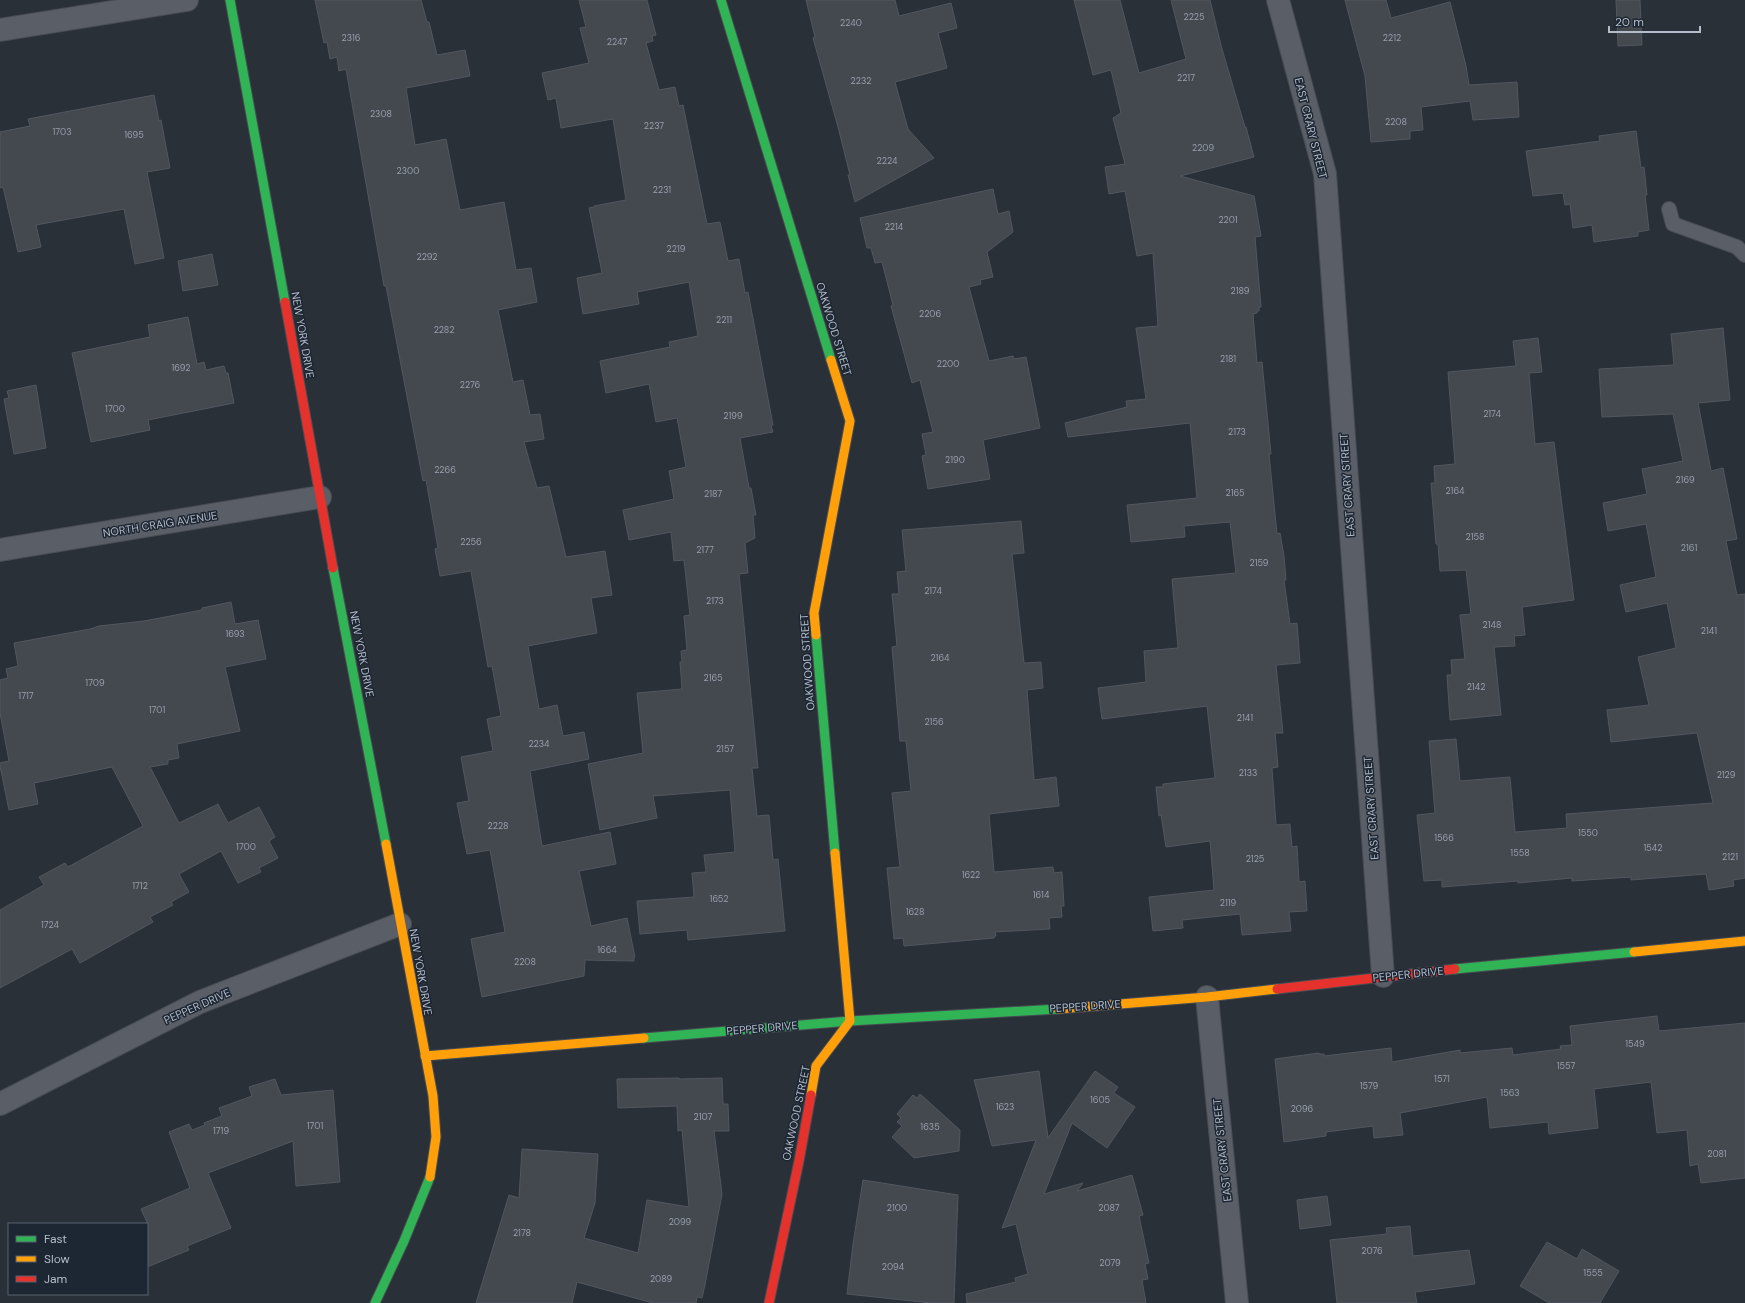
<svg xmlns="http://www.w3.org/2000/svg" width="1745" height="1303" font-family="'DM Sans',sans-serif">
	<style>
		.building { fill: #444950; stroke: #52575f }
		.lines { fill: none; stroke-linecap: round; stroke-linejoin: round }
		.lane-casing { stroke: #484c53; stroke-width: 16 }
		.street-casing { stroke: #484c53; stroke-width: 24 }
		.fast-casing { stroke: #484c53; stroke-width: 11 }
		.slow-casing { stroke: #484c53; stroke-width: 11 }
		.jam-casing { stroke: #484c53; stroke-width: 11 }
		.lane { stroke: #5a5e66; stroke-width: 14 }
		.street { stroke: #5a5e66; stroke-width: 22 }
		.fast { stroke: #30b455; stroke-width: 9 }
		.slow { stroke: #ff9f0a; stroke-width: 9 }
		.jam { stroke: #e5322d; stroke-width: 9 }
		.labels { text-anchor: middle; stroke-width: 3; stroke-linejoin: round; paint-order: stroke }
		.number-label { font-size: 9px; fill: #989fab }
		.street-label { font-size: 11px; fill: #b4bcc9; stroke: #1d2633 }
	</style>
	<rect width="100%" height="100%" fill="#2a3038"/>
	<g class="building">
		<polygon points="315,0 421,0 427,22 429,22 437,55 465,50 470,76 406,88 415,145 446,139 460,210 504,202 516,270 531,268 537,302 498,310 513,382 523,380 530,415 540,414 544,439 524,442 537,488 549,486 550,490 566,557 605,551 612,595 591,598 597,633 528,646 539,709 557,705 563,736 584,732 589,759 530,771 542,846 610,832 616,864 579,871 591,926 627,918 635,957 634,957 634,961 585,960 584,976 482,997 471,939 505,932 490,850 467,854 457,803 469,801 461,757 493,751 487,719 501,716 492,666 488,667 471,571 440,576 435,549 438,548 426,480 423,481 386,286 384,286 346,69 339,71 337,57 330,59 327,42 324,43"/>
		<polygon points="579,0 647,0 656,35 652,36 653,41 646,43 659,90 675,87 679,106 683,105 707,224 720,222 728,261 739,259 745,293 748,292 773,425 771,426 773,432 740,438 749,488 751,488 756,515 753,515 755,538 745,543 748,573 739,574 758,768 752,768 757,816 769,815 773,860 778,859 785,931 688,940 687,930 640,934 637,901 694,897 692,873 706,872 704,855 735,852 730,790 653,796 657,818 600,830 588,764 643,753 637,693 682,689 680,662 682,662 681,651 687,650 684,616 690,615 684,560 674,561 671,532 629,540 623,510 674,499 669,471 686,467 677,418 656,422 649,384 606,393 600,361 670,347 669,342 698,336 689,282 637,292 639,304 583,314 577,278 602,273 589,208 594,207 594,206 626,200 613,119 561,128 556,98 548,100 542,73 589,63 580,28 586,27"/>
		<polygon points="806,0 895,0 899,16 951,3 957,28 938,33 947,68 895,82 908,129 934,158 855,202 848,175 850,175 838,127 813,38 815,37"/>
		<polygon points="1074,0 1120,0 1139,73 1186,59 1171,0 1210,0 1222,49 1245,127 1246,127 1254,157 1180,176 1254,196 1261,236 1255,237 1261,307 1259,307 1259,311 1257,311 1257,313 1253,314 1257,363 1262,362 1271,454 1269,454 1277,534 1280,533 1284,556 1286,580 1284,580 1290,624 1297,623 1300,663 1276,665 1283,733 1275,733 1278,767 1272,768 1276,825 1290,824 1292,847 1297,846 1299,882 1305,881 1307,911 1289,912 1291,931 1242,935 1240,914 1182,920 1183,928 1153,931 1149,897 1214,890 1210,841 1166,847 1161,815 1159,816 1156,787 1163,787 1163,784 1215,778 1207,706 1102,719 1098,688 1146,682 1144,651 1178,648 1172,579 1236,573 1230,522 1184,526 1185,537 1131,542 1127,505 1197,498 1190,423 1068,437 1065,423 1127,407 1126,401 1146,399 1136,328 1158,326 1153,253 1137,256 1125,191 1109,194 1105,167 1125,164 1113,118 1121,113 1111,70 1093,75"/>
		<polygon points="1345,0 1386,0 1391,18 1450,2 1466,66 1469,85 1517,82 1519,117 1473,120 1470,101 1421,107 1423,130 1410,131 1410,139 1371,142 1365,76"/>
		<polygon points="1616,0 1640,0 1642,45 1618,46"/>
		<polygon points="154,95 159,121 161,120 170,168 147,172 164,258 135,264 124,209 36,225 41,247 18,252 3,187 0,188 0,132 30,126 28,119"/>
		<polygon points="1636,131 1641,168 1644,167 1647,195 1645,195 1649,230 1638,232 1638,236 1594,242 1592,225 1573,228 1570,204 1565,205 1563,193 1533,196 1526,151 1600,141 1599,136"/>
		<polygon points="993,189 998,214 1009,211 1013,232 987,252 993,277 980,280 981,284 969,287 989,361 1013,356 1014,359 1026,357 1040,428 983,440 990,479 928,489 922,456 926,455 922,434 933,432 920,380 912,383 891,306 893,305 882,262 875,263 871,248 867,248 860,218"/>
		<polygon points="212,254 218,285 183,291 178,261"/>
		<polygon points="188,317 197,364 204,362 206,370 224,366 226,373 228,373 234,403 148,420 150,430 91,442 72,353 150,337 148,325"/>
		<polygon points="1723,328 1730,400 1698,403 1711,471 1723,468 1737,539 1726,541 1737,595 1745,594 1745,878 1733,880 1734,886 1709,890 1706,874 1631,880 1631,877 1572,881 1572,878 1518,883 1518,881 1442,887 1442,880 1424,881 1417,815 1435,813 1429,741 1456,739 1460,781 1510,777 1515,832 1567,828 1566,814 1713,803 1697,733 1611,742 1607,710 1649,705 1638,657 1676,648 1667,603 1626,612 1620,585 1656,577 1646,524 1608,531 1603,503 1647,494 1642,469 1683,461 1673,414 1602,417 1599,369 1674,365 1671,334"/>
		<polygon points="1538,338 1542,372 1529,373 1535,444 1554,442 1574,600 1522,607 1525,635 1514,636 1515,646 1494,647 1501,715 1450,720 1447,675 1452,675 1451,660 1465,659 1460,615 1471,614 1466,570 1440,571 1438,544 1436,544 1431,483 1435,483 1434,466 1455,464 1448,372 1516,366 1513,341"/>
		<polygon points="36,385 46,448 14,454 4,399 9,398 7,391"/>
		<polygon points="1021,521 1024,553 1012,554 1024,663 1041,662 1043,688 1027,690 1034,780 1056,777 1059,806 989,814 994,872 1053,867 1054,873 1062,872 1064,906 1061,906 1062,917 1049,918 1050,929 995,932 996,936 994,936 994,938 904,946 903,938 894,939 887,868 900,867 892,793 911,791 906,741 900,741 892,647 897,646 892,594 899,594 897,572 906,571 902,530"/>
		<polygon points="231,602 235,624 258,620 266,659 225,667 240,731 177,744 179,758 168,760 168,764 150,767 179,823 218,804 228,823 259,807 275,837 269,841 278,858 259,868 261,872 238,883 221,851 179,874 189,892 171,902 173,905 150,917 153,922 80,963 72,949 0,988 0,910 44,885 39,877 65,863 68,867 143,826 112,767 34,783 38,804 9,810 0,766 0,763 9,761 0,713 0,680 8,678 6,669 18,666 14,643 90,629 99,626 144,621 202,610 202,608"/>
		<polygon points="1657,1016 1659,1031 1745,1023 1745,1178 1701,1183 1698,1164 1690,1166 1687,1130 1657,1133 1651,1082 1594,1089 1598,1128 1549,1134 1548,1122 1490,1128 1487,1097 1400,1113 1403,1135 1374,1138 1373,1126 1326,1132 1326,1136 1284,1142 1275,1059 1319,1053 1319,1054 1324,1054 1324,1056 1391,1048 1392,1062 1460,1050 1460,1053 1512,1048 1513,1055 1561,1049 1560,1046 1572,1045 1570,1026"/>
		<polygon points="1039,1071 1048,1138 1095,1071 1118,1087 1114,1093 1135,1107 1107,1148 1072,1123 1044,1194 1083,1183 1077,1191 1132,1175 1143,1215 1139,1216 1149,1263 1145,1264 1148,1279 1142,1280 1146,1303 967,1303 966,1294 1016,1282 1015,1278 1028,1274 1016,1224 1002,1228 1036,1140 992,1146 974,1080"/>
		<polygon points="679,1078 679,1079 722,1078 723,1104 728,1104 729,1131 714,1131 722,1194 705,1285 702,1298 697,1297 696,1303 653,1303 577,1282 572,1303 476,1303 509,1195 519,1198 522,1149 598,1154 595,1203 584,1238 638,1253 647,1200 689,1207 682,1130 678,1131 677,1106 618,1108 617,1079"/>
		<polygon points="275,1079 281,1095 333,1090 340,1182 296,1186 293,1141 208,1173 231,1228 187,1246 189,1250 147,1267 147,1222 141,1209 190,1188 169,1132 189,1124 192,1130 205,1125 204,1123 222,1116 219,1108 252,1096 249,1087"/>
		<polygon points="920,1094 960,1130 959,1151 914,1158 892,1137 902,1126 897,1122 901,1118 897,1114 913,1095 917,1098"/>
		<polygon points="863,1180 958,1195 954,1303 931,1303 847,1294 853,1244"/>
		<polygon points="1327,1196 1331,1225 1300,1229 1297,1200"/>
		<polygon points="1410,1226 1413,1256 1469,1250 1475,1284 1415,1292 1417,1303 1337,1303 1330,1240 1387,1234 1386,1228"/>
		<polygon points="1547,1242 1577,1259 1582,1249 1619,1271 1600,1303 1549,1303 1520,1286"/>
	</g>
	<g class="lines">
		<g class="lane-casing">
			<polyline id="lane" points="1669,209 1673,224 1737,247 1745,255"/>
		</g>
		<g class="street-casing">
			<g id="street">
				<polyline points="1278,0 1325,174 1383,976"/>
				<polyline points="0,30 187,0"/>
				<polyline points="0,550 320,497"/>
				<polyline points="1207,997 1237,1303"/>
				<polyline points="0,1104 200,1002 400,924"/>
			</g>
		</g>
		<g class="fast-casing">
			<g id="fast">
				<polyline points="230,0 285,302"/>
				<polyline points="721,0 831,360"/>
				<polyline points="333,568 386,844"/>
				<polyline points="816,635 835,853"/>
				<polyline points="1455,969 1634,952"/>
				<polyline points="644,1038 850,1021 1058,1009"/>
				<polyline points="375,1303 404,1241 430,1177"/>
			</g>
		</g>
		<g class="slow-casing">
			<g id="slow">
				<polyline points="816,635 814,613 850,421 831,360"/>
				<polyline points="386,844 433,1096 436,1137 430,1177"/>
				<polyline points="1634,952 1745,941"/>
				<polyline points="1058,1009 1207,997 1277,989"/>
				<polyline points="425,1056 644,1038"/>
				<polyline points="811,1095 816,1066 850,1021 835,853"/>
			</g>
		</g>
		<g class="jam-casing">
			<g id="jam">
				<polyline points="285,302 333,568"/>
				<polyline points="1277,989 1455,969"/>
				<polyline points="769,1303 799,1161 811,1095"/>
			</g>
		</g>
		<use href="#lane" class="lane"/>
		<use href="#street" class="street"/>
		<use href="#fast" class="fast"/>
		<use href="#slow" class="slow"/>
		<use href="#jam" class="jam"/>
	</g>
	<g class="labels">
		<g class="number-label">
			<text x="1194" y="20">2225</text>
			<text x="851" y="26">2240</text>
			<text x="351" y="41">2316</text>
			<text x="1392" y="41">2212</text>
			<text x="617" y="45">2247</text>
			<text x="1186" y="81">2217</text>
			<text x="861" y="84">2232</text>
			<text x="381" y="117">2308</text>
			<text x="1396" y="125">2208</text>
			<text x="654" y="129">2237</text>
			<text x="62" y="135">1703</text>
			<text x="134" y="138">1695</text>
			<text x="1203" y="151">2209</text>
			<text x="887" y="164">2224</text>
			<text x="408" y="174">2300</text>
			<text x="662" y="193">2231</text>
			<text x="1228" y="223">2201</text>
			<text x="894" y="230">2214</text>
			<text x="676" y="252">2219</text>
			<text x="427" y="260">2292</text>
			<text x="1240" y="294">2189</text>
			<text x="930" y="317">2206</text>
			<text x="724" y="323">2211</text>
			<text x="444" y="333">2282</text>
			<text x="1228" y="362">2181</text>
			<text x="948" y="367">2200</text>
			<text x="181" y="371">1692</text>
			<text x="470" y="388">2276</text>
			<text x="115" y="412">1700</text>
			<text x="1492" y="417">2174</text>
			<text x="733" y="419">2199</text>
			<text x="1237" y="435">2173</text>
			<text x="955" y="463">2190</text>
			<text x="445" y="473">2266</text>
			<text x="1685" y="483">2169</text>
			<text x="1455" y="494">2164</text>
			<text x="1235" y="496">2165</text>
			<text x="713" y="497">2187</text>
			<text x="1475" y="540">2158</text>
			<text x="471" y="545">2256</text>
			<text x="1689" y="551">2161</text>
			<text x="705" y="553">2177</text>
			<text x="1259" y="566">2159</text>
			<text x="933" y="594">2174</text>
			<text x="715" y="604">2173</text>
			<text x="1492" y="628">2148</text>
			<text x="1709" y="634">2141</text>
			<text x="235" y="637">1693</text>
			<text x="940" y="661">2164</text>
			<text x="713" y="681">2165</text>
			<text x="95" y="686">1709</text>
			<text x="1476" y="690">2142</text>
			<text x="26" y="699">1717</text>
			<text x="157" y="713">1701</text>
			<text x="1245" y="721">2141</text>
			<text x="934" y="725">2156</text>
			<text x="539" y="747">2234</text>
			<text x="725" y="752">2157</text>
			<text x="1248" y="776">2133</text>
			<text x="1726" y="778">2129</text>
			<text x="498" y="829">2228</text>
			<text x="1588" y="836">1550</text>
			<text x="1444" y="841">1566</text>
			<text x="246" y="850">1700</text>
			<text x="1653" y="851">1542</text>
			<text x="1520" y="856">1558</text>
			<text x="1730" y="860">2121</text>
			<text x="1255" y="862">2125</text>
			<text x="971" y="878">1622</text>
			<text x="140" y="889">1712</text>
			<text x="1041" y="898">1614</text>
			<text x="719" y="902">1652</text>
			<text x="1228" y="906">2119</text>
			<text x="915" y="915">1628</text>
			<text x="50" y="928">1724</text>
			<text x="607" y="953">1664</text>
			<text x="525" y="965">2208</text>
			<text x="1635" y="1047">1549</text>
			<text x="1566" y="1069">1557</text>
			<text x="1442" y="1082">1571</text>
			<text x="1369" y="1089">1579</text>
			<text x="1510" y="1096">1563</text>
			<text x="1100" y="1103">1605</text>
			<text x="1005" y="1110">1623</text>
			<text x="1302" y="1112">2096</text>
			<text x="703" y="1120">2107</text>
			<text x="315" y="1129">1701</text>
			<text x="930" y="1130">1635</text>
			<text x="221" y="1134">1719</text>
			<text x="1717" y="1157">2081</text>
			<text x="897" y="1211">2100</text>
			<text x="1109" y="1211">2087</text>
			<text x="680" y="1225">2099</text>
			<text x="522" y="1236">2178</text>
			<text x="1372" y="1254">2076</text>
			<text x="1110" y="1266">2079</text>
			<text x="893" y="1270">2094</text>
			<text x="1593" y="1276">1555</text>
			<text x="661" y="1282">2089</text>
		</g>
		<g class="street-label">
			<text transform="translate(1311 128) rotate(76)" y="4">EAST CRARY STREET</text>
			<text transform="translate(834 329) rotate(73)" y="4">OAKWOOD STREET</text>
			<text transform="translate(303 335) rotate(80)" y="4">NEW YORK DRIVE</text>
			<text transform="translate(1347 485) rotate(-94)" y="4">EAST CRARY STREET</text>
			<text transform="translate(160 524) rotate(-9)" y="4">NORTH CRAIG AVENUE</text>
			<text transform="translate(362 654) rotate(79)" y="4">NEW YORK DRIVE</text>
			<text transform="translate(807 662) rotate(-94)" y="4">OAKWOOD STREET</text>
			<text transform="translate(1371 808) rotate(-94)" y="4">EAST CRARY STREET</text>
			<text transform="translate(421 972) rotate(80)" y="4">NEW YORK DRIVE</text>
			<text transform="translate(1408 974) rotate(-6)" y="4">PEPPER DRIVE</text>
			<text transform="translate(197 1006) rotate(-24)" y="4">PEPPER DRIVE</text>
			<text transform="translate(1085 1006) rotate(-4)" y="4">PEPPER DRIVE</text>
			<text transform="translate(762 1028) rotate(-5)" y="4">PEPPER DRIVE</text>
			<text transform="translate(796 1113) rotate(-78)" y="4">OAKWOOD STREET</text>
			<text transform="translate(1222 1150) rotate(-96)" y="4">EAST CRARY STREET</text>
		</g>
	</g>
	<rect x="8" y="1223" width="140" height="72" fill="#1d2633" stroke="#59626f"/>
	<rect x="16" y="1236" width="20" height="6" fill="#30b455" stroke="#59626f"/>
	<text x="44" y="1243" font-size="12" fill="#b4bcc9">Fast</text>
	<rect x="16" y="1256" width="20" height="6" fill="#ff9f0a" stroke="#59626f"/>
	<text x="44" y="1263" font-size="12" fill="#b4bcc9">Slow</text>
	<rect x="16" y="1276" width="20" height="6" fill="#e5322d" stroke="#59626f"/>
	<text x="44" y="1283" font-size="12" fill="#b4bcc9">Jam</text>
	<path d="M1609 26v6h91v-6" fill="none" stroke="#b4bcc9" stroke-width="2"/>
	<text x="1615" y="26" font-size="12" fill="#b4bcc9" stroke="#1d2633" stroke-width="3" paint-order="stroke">20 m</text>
</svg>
